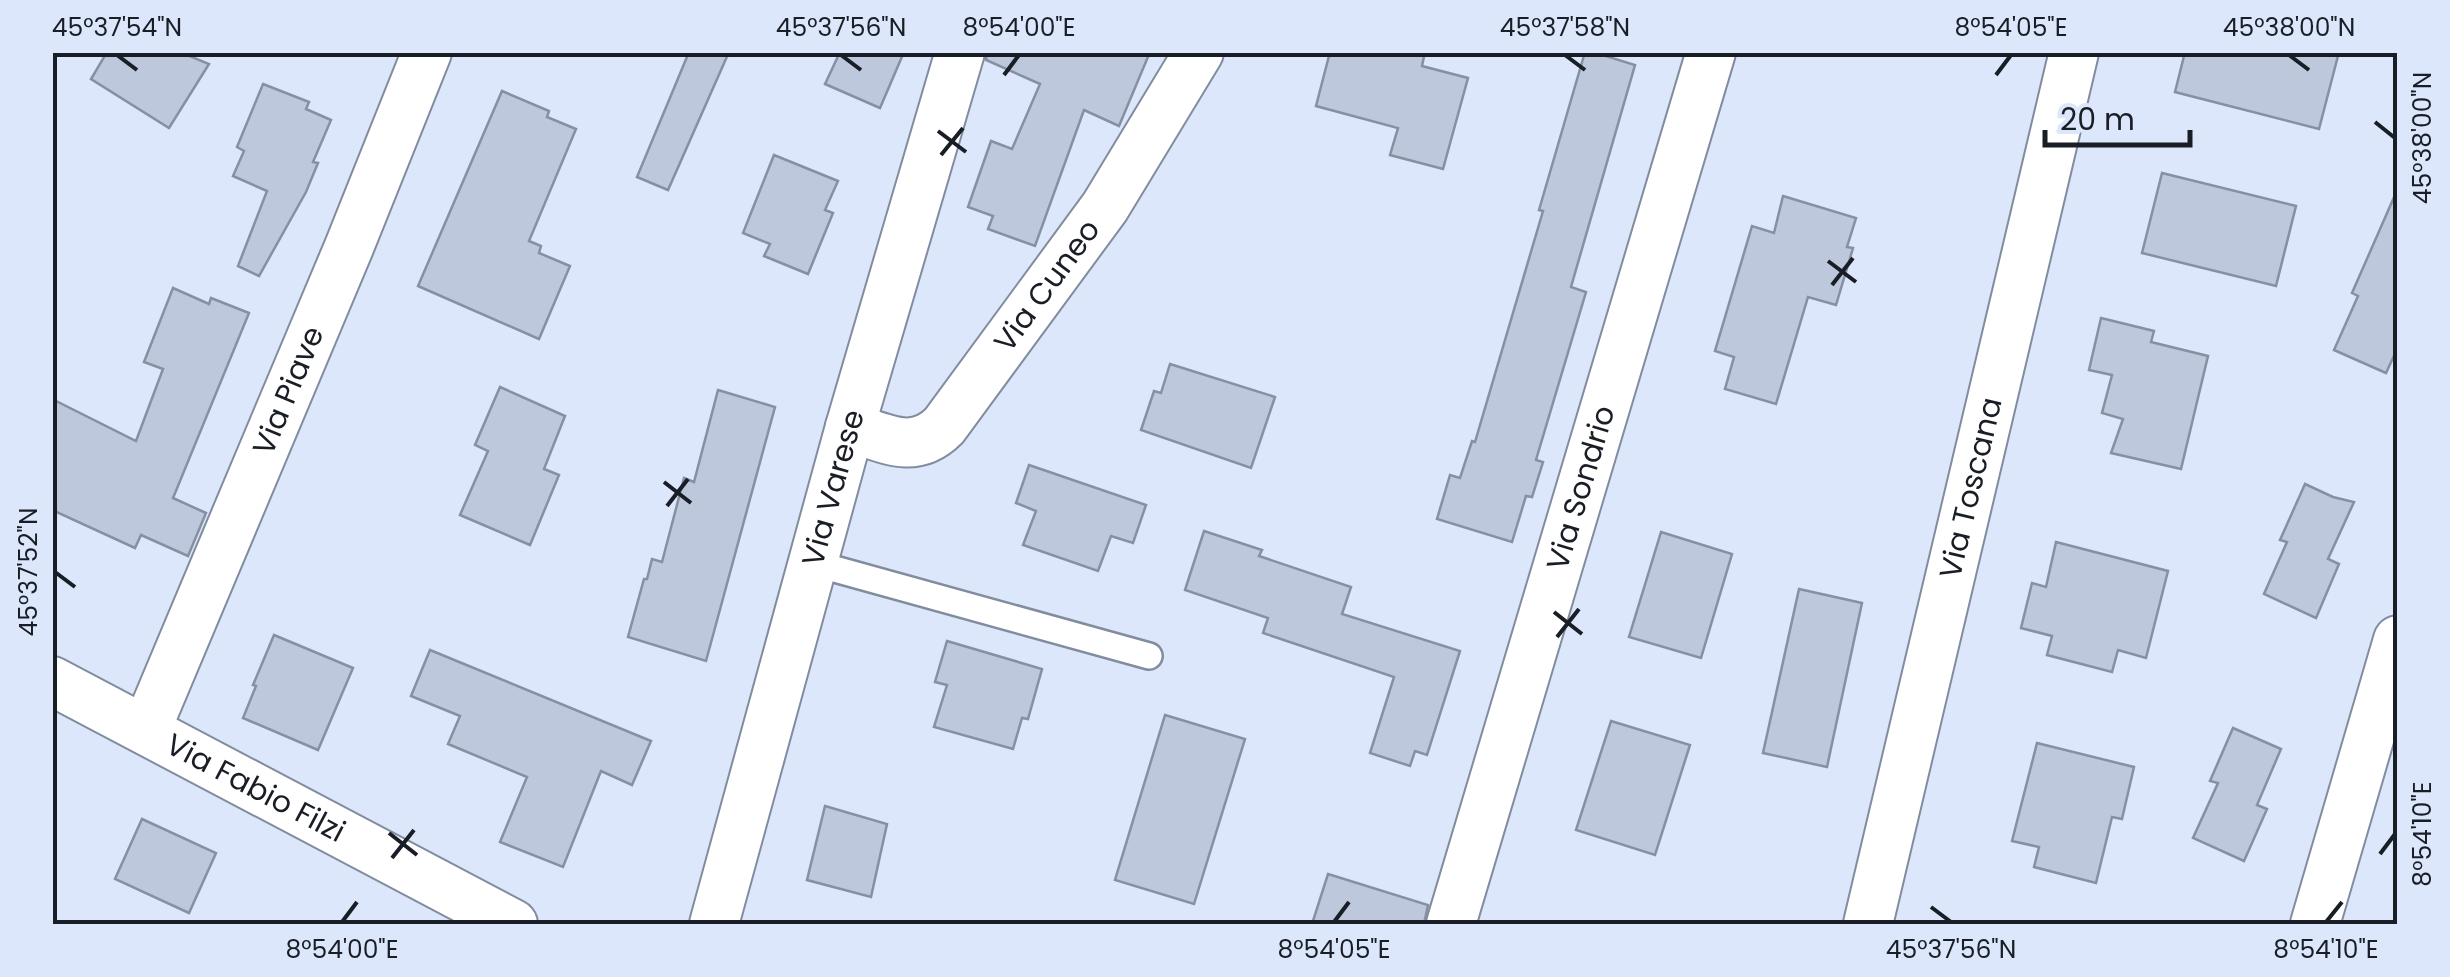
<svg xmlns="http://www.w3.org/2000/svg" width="2450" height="977" font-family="Poppins,sans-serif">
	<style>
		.building { fill: #bdc8dd; stroke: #8590a3; stroke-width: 2.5 }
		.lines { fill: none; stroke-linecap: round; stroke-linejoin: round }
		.service-casing { stroke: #828c9f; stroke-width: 30 }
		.minor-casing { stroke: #828c9f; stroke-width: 52 }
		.service { stroke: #fff; stroke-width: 25 }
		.minor { stroke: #fff; stroke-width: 48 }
		.ticks { fill: none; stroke: #191d25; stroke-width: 4 }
		.labels { text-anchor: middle; stroke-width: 9; stroke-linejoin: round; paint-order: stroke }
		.street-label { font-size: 30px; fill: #191d25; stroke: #dce7fc }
		.neatline { fill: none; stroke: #191d25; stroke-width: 4 }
		.ticks-label { font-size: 25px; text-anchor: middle; fill: #191d25 }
	</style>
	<rect width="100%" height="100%" fill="#dce7fc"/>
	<g class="building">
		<polygon points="107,52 180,52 209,64 169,128 91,79"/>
		<polygon points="689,52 729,52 668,190 637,177"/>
		<polygon points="840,52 904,52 880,108 825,84"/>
		<polygon points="987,52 1150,52 1119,126 1084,110 1035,246 988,229 993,216 968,207 991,141 1012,149 1040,84 986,60"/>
		<polygon points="1330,52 1425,52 1422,66 1468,78 1443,169 1390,155 1398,128 1316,106"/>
		<polygon points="1585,52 1593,52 1635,65 1571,287 1586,292 1536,460 1543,462 1532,497 1526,496 1512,542 1437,519 1450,475 1460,478 1472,441 1475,442 1543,211 1539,210"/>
		<polygon points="2185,52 2339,52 2319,129 2175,92"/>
		<polygon points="263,84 309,102 306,109 331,120 313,162 318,163 306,192 259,276 238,266 267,191 233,176 244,151 237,147"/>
		<polygon points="502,91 549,111 547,117 576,129 529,241 541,246 539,253 570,266 539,339 418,286"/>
		<polygon points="774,155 838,181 825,210 833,213 808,274 764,256 770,244 743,233"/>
		<polygon points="2162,173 2296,206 2276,286 2142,253"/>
		<polygon points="2398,188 2398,347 2386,373 2334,350 2358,296 2352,293"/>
		<polygon points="1783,196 1856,218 1847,247 1853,248 1836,305 1808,297 1776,404 1725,389 1734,357 1715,351 1752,226 1774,233"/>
		<polygon points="173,288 209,304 211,298 249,313 173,498 206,513 188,556 141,535 135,548 52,510 52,399 136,441 163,369 144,362"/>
		<polygon points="2101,318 2154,331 2151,342 2208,356 2181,469 2111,453 2123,419 2102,413 2112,375 2089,370"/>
		<polygon points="1170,364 1275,397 1251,468 1141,430 1154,391 1161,393"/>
		<polygon points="500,387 565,416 544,469 559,475 530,545 460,515 488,451 475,445"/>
		<polygon points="718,390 775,407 706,661 628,637 644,579 647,579 652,559 662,562 684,478 694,482"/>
		<polygon points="1029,465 1146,505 1133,543 1111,536 1098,571 1023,545 1036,511 1016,503"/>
		<polygon points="2305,484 2333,497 2354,502 2328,559 2339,564 2316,618 2264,594 2287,542 2280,540"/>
		<polygon points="1204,531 1262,550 1259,556 1351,587 1342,614 1460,651 1427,755 1415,751 1410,766 1370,753 1394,677 1263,633 1268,618 1185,590"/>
		<polygon points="1661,532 1732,554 1701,658 1629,637"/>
		<polygon points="2056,542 2168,571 2146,658 2118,650 2112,672 2047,655 2052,636 2021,628 2032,583 2046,587"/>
		<polygon points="1799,589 1862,603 1827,767 1763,753"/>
		<polygon points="274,635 353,668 318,750 243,718 256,686 253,685"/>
		<polygon points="947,641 1042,669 1028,719 1022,718 1013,749 934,727 947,685 935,682"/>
		<polygon points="430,650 651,741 632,785 601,771 563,867 500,842 527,777 448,744 460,716 411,696"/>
		<polygon points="1165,715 1245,739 1194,904 1115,880"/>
		<polygon points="1611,721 1690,745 1655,855 1576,830"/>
		<polygon points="2233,728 2281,749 2257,805 2267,809 2244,861 2193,838 2218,783 2210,781"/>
		<polygon points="2037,743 2134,767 2122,819 2112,817 2096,883 2034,867 2039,847 2012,841"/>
		<polygon points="825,806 887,824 871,897 807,880"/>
		<polygon points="142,819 216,853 189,913 115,879"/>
		<polygon points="1328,874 1428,905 1424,924 1312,924"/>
	</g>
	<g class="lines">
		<g class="service-casing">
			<polyline id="service" points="813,563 1149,656"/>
		</g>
		<g class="minor-casing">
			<g id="minor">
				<path id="s1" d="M850,427C885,438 914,456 944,426L1105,207L1199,52"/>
				<path id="s2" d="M52,681L513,924"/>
				<path id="s3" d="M146,730L349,247L427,52"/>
				<path id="s4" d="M714,924L850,427L960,52"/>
				<path id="s5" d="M1451,924L1711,52"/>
				<path id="s6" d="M1868,924L2074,52"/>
				<polyline points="2315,924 2398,640"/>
			</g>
		</g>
		<use href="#service" class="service"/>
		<use href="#minor" class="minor"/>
	</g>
	<path class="ticks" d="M117,55L137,70M841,55L861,70M1565,55L1585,70M2289,55L2309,70M1004,75L1019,55M1996,75L2011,55M2375,122L2395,138M938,131L966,152M941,155L963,128M1828,261L1856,282M1832,285L1853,258M664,482L691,503M667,506L688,479M55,572L75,587M1554,612L1582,634M1557,637L1579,609M389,833L417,855M2380,854L2395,834M392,858L414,830M1931,907L1951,922M342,922L357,902M1334,922L1349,902M2326,922L2342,902"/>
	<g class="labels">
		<g class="street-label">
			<text dy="10" stroke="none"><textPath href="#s1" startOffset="275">Via Cuneo</textPath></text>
			<text dy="10" stroke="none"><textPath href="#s3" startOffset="368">Via Piave</textPath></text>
			<text dy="10" stroke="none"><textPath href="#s4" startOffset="452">Via Varese</textPath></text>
			<text dy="10" stroke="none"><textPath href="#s5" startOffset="455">Via Sondrio</textPath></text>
			<text dy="10" stroke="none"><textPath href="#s6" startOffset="448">Via Toscana</textPath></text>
			<text dy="10" stroke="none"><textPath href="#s2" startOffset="230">Via Fabio Filzi</textPath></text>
		</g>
	</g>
	<rect width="2450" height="977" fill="none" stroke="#dce7fc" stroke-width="110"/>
	<path d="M2045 130v15h145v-15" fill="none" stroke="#191d25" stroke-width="5"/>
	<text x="2060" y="130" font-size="30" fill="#191d25" stroke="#dce7fc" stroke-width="8" paint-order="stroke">20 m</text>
	<rect x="55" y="55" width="2340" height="867" class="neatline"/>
	<g class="ticks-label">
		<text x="117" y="36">45°37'54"N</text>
		<text x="841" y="36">45°37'56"N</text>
		<text x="1019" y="36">8°54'00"E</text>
		<text x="1565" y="36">45°37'58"N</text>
		<text x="2011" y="36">8°54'05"E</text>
		<text x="2289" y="36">45°38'00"N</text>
		<text transform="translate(2422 138) rotate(-90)" y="9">45°38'00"N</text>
		<text transform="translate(28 572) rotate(-90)" y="9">45°37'52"N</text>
		<text transform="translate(2422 834) rotate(-90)" y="9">8°54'10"E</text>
		<text x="342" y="958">8°54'00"E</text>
		<text x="1334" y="958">8°54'05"E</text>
		<text x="1951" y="958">45°37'56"N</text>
		<text x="2326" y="958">8°54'10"E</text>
	</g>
</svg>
